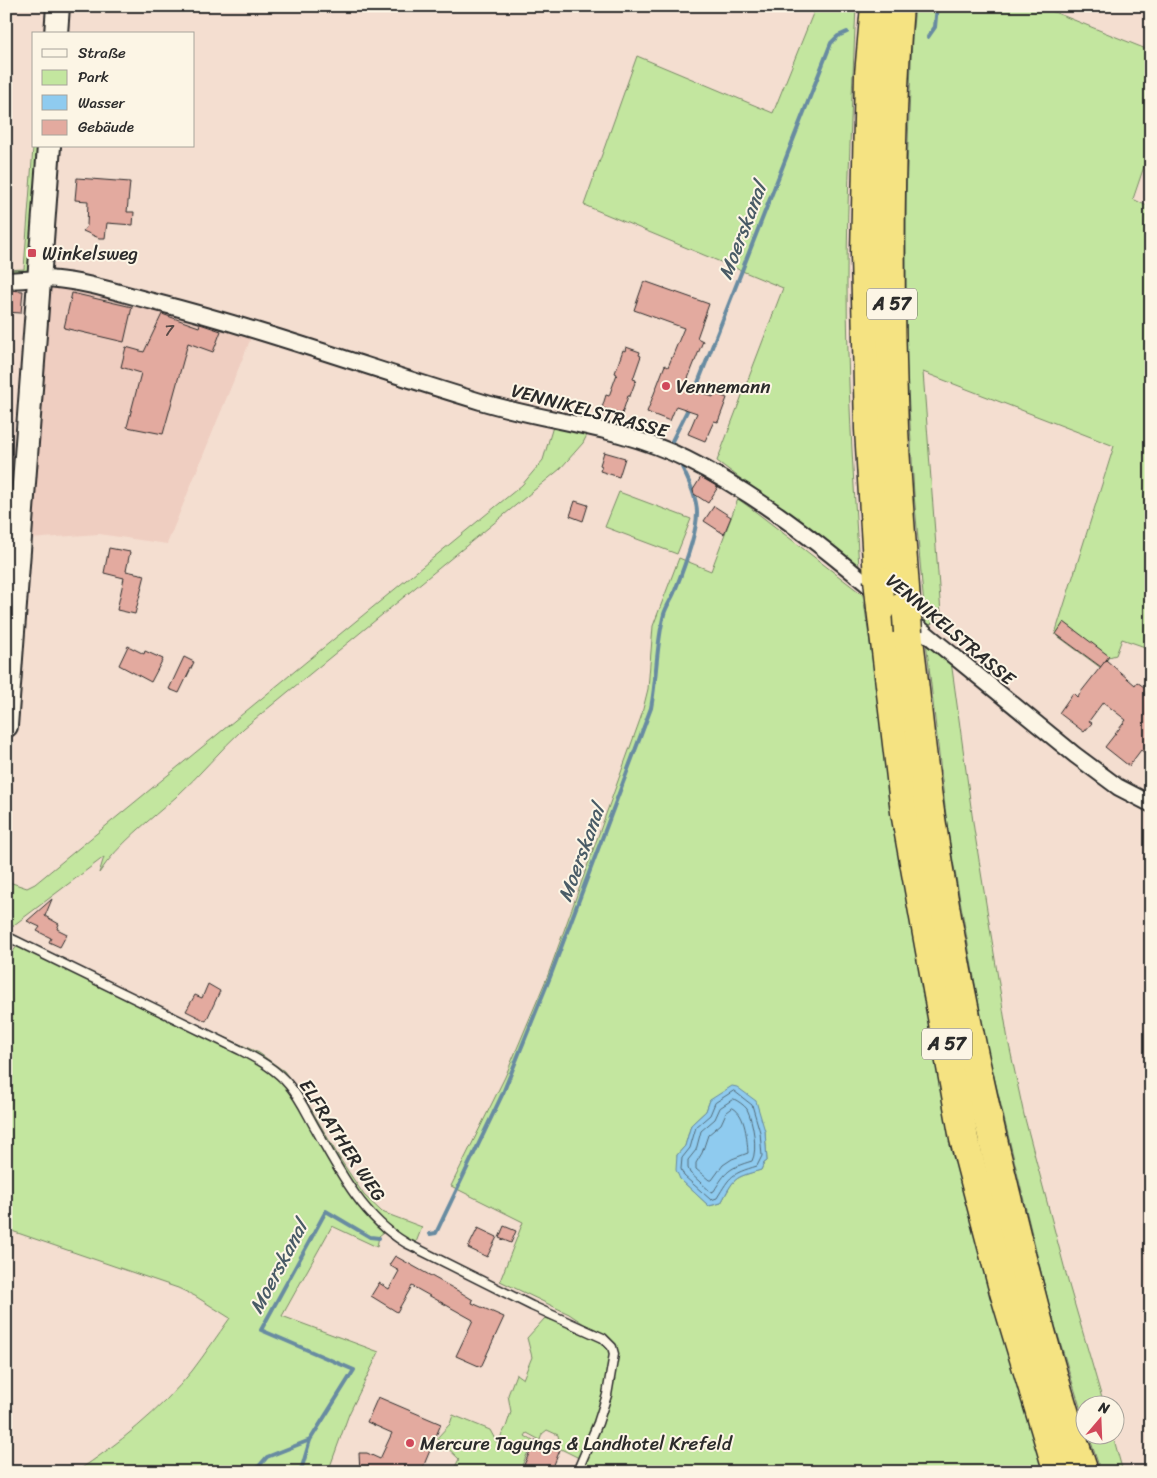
<svg xmlns="http://www.w3.org/2000/svg" width="1157" height="1478" font-family="Sriracha,sans-serif">
	<style>
		.built { fill: #efcec1 }
		.green { fill: #c3e69f; stroke: #778865; fill-rule: evenodd }
		.water { fill: #8fcbef; stroke: #678ba1 }
		.lines { fill: none; stroke-linecap: round; stroke-linejoin: round }
		.shore { stroke: #536b79; stroke-width: 1 }
		.stream { stroke: #678ba1; stroke-width: 4 }
		.building { fill: #e3aa9f; stroke: #2b2b2b }
		.lane-casing { stroke: #2b2b2b; stroke-width: 11 }
		.street-casing { stroke: #2b2b2b; stroke-width: 19 }
		.secondary-casing { stroke: #2b2b2b; stroke-width: 26 }
		.highway-casing { stroke: #2b2b2b; stroke-width: 31 }
		.lane { stroke: #fcf5e5; stroke-width: 8 }
		.street { stroke: #fcf5e5; stroke-width: 15 }
		.secondary { stroke: #fcf5e5; stroke-width: 22 }
		.highway { stroke: #f5e382; stroke-width: 28 }
		.highway-bridge-casing { stroke: #2b2b2b; stroke-width: 31; stroke-linecap: butt }
		.highway-bridge { stroke: #f5e382; stroke-width: 28 }
		.poi-dot { fill: #d1495b; stroke: #fcf5e5; stroke-width: 2 }
		.labels { text-anchor: middle; stroke-width: 4; stroke-linejoin: round; paint-order: stroke }
		.number-label { font-size: 16px; fill: #594b48 }
		.shield { fill: #fcf5e5; stroke: #6a6863; stroke-width: 1 }
		.shield-label { font-size: 18px; font-weight: bold; fill: #2b2b2b }
		.poi-label { font-size: 19px; fill: #2b2b2b; stroke: #fcf5e5; text-anchor: start }
		.street-label { font-size: 19px; fill: #2b2b2b; stroke: #fcf5e5 }
		.water-label { font-size: 20px; font-style: italic; fill: #495b66; stroke: #fcf5e5 }
	</style>
	<rect width="100%" height="100%" fill="#f4ded0"/>
	<filter id="ink" filterUnits="userSpaceOnUse"><feTurbulence type="fractalNoise" baseFrequency=".02" numOctaves="2"/><feDisplacementMap in="SourceGraphic" scale="10" xChannelSelector="R" yChannelSelector="G"/><feConvolveMatrix kernelMatrix="1 2 1 2 8 2 1 2 1" color-interpolation-filters="sRGB"/></filter>
	<g filter="url(#ink)">
		<polygon class="built" points="54,285 63,285 253,333 167,544 99,534 29,539 50,288"/>
		<g class="green">
			<path d="M816,6H856C852,99 847,191 847,283C847,378 853,473 859,567L717,461L783,288L584,205L637,56L773,113Z"/>
			<polygon points="915,6 1039,6 1151,51 1151,146 1133,199 1151,208 1151,656 1145,647 1122,639 1116,655 1109,657 1101,668 1055,634 1114,446 923,372 941,614 926,629 914,494 906,355 906,195 912,38"/>
			<polygon points="34,134 34,146 43,146 30,271 24,275 6,274 6,270 24,269"/>
			<path d="M554,423L588,433L583,443L560,469L244,728C220,750 200,775 176,797C149,821 119,843 99,873L104,857L6,931V881L27,888L35,884L522,485L543,460Z"/>
			<polygon points="619,492 691,519 677,554 605,527"/>
			<path d="M738,499L752,509L863,595L895,815L1048,1472H582L602,1425L608,1404L617,1354L616,1347L605,1336L590,1328L569,1314L500,1281L523,1222L451,1186L505,1077L548,975L641,717L648,689L653,626L679,558L711,571ZM710,1100L765,1131L767,1161L764,1163L761,1170C732,1178 735,1178 721,1203L709,1206L680,1179L677,1155L685,1146L691,1125L706,1111Z"/>
			<polygon points="926,641 951,661 974,829 1008,1040 1024,1115 1069,1285 1104,1405 1084,1406 1084,1420 1050,1309 985,1039 948,833"/>
			<path d="M17,946L240,1052L268,1069L288,1088L365,1213L384,1232L379,1236L377,1247L332,1226L282,1316L379,1352L349,1414L328,1472H76C118,1444 160,1411 192,1371C205,1354 217,1336 230,1318L195,1296L178,1288L6,1229V961Z"/>
			<polygon points="218,1034 259,1053 284,1071 304,1097 340,1159 364,1195 382,1212 422,1227 415,1245 408,1241 379,1219 353,1186 292,1085 218,1036"/>
			<path d="M545,1318C563,1324 592,1331 606,1343C622,1358 587,1439 579,1458L557,1447L559,1441L558,1435L547,1430L542,1434L540,1440L527,1433L525,1436L533,1441L519,1472H459L455,1467L459,1459L437,1438L450,1424L453,1415L490,1430L497,1443L506,1427L511,1412L508,1395L516,1374L523,1379L532,1357L527,1338Z"/>
			<polygon points="1089,1436 1113,1436 1123,1472 1101,1472"/>
		</g>
		<path class="water" d="M732,1086L737,1087L756,1101L765,1131L767,1161L764,1163L761,1170C733,1178 735,1177 721,1203L709,1206L680,1179L676,1170L677,1155L685,1146L691,1125L706,1111L710,1100Z"/>
		<g class="lines">
			<g class="shore">
				<path d="M734,1091L752,1105L760,1132L762,1156L757,1166C731,1174 731,1175 717,1198L711,1200L684,1176L681,1169L682,1158L690,1148L696,1127L710,1115L715,1103Z"/>
				<path d="M734,1099C738,1101 744,1105 747,1109C753,1121 758,1150 752,1161C729,1168 726,1171 714,1191L711,1192L690,1173L688,1168V1160L696,1150L701,1131L715,1119L720,1108Z"/>
				<path d="M733,1108C746,1115 747,1140 748,1153L732,1159L723,1165L712,1180H709L696,1169V1163L702,1153L708,1135L721,1124L726,1113Z"/>
			</g>
			<g class="stream">
				<polyline points="928,37 935,27 937,6"/>
				<polyline points="694,393 831,43 838,36 847,32"/>
				<polyline points="670,445 689,407"/>
				<path d="M430,1234L436,1233L503,1093L550,977L651,708C657,677 656,645 664,614C666,607 671,600 674,593C682,573 697,534 697,513C697,496 687,478 680,463"/>
				<polyline points="254,1472 267,1457 310,1440 354,1370 261,1330 326,1211 370,1237 379,1238"/>
				<polyline points="298,1472 302,1467 310,1440"/>
			</g>
		</g>
		<g class="building">
			<polygon points="77,178 130,182 127,212 134,212 133,225 107,223 105,238 99,238 83,231 87,226 88,201 75,200"/>
			<polygon points="644,281 709,304 697,338 703,341 685,386 713,397 714,393 727,398 718,422 714,421 705,441 688,434 697,413 676,406 670,421 647,412 665,365 668,367 684,328 634,310"/>
			<polygon points="6,290 23,291 21,313 6,312"/>
			<polygon points="72,293 132,307 124,342 64,328"/>
			<polygon points="162,314 199,327 200,324 221,331 213,352 188,343 163,434 127,427 141,373 121,367 126,347 144,352"/>
			<polygon points="626,347 640,352 639,355 641,356 633,379 636,380 630,396 628,396 622,414 602,408 606,395 609,396 617,374 615,373 623,350 625,351"/>
			<polygon points="604,452 625,458 619,477 600,471 602,466 600,465"/>
			<polygon points="701,477 718,487 708,503 694,494 693,490"/>
			<polygon points="575,501 588,505 583,521 570,516"/>
			<polygon points="714,506 731,517 724,534 704,521"/>
			<polygon points="109,548 130,552 126,571 145,575 135,614 117,610 124,578 104,573"/>
			<polygon points="1064,622 1109,656 1101,667 1056,634"/>
			<polygon points="128,646 144,654 145,651 163,659 151,682 119,665"/>
			<polygon points="184,657 194,662 179,693 169,689"/>
			<polygon points="1106,660 1135,685 1137,682 1151,692 1151,749 1147,754 1141,750 1129,766 1105,747 1126,720 1103,702 1089,721 1092,723 1084,732 1059,713 1073,693 1077,697"/>
			<polygon points="52,899 45,916 59,924 57,929 67,934 60,947 49,942 51,938 37,931 40,927 27,921"/>
			<polygon points="208,984 220,991 206,1021 186,1011 195,995 202,998"/>
			<polygon points="504,1226 516,1231 511,1243 499,1238"/>
			<polygon points="478,1228 497,1237 487,1257 468,1248"/>
			<polygon points="395,1256 460,1292 473,1300 472,1303 504,1317 481,1367 456,1356 473,1320 412,1286 397,1312 371,1296 379,1283 389,1289 399,1271 389,1265"/>
			<polygon points="378,1397 441,1424 421,1472 360,1472 359,1453 367,1453 380,1459 392,1433 367,1422"/>
			<polygon points="535,1440 560,1450 551,1472 521,1472"/>
		</g>
		<g class="lines">
			<g class="lane-casing">
				<g id="lane">
					<path d="M6,936L240,1050C259,1060 276,1069 289,1085C301,1099 308,1116 317,1131C340,1173 364,1218 406,1243L532,1306L603,1338L612,1347L614,1354L607,1395L598,1423L577,1472"/>
					<polyline points="6,953 9,938"/>
				</g>
			</g>
			<g class="street-casing">
				<g id="street">
					<path d="M6,280C22,281 38,277 53,279C88,282 122,294 155,302C265,330 372,369 482,402C549,422 622,427 686,459C757,494 820,544 880,595"/>
					<polyline points="907,618 1075,755 1118,787 1151,804"/>
				</g>
			</g>
			<g class="secondary-casing">
				<g id="secondary">
					<polyline points="56,34 58,6"/>
					<polyline points="6,726 49,146"/>
				</g>
			</g>
			<g class="highway-casing">
				<g id="highway">
					<polyline points="875,6 869,75 865,254 869,429 878,579"/>
					<path d="M899,6C888,146 889,288 894,429C897,487 902,545 906,602"/>
					<polyline points="881,608 905,812 964,1139 1004,1292 1058,1472"/>
					<path d="M908,632C916,692 921,752 930,812C949,943 976,1073 1008,1202C1030,1292 1053,1383 1084,1472"/>
				</g>
			</g>
			<use href="#lane" class="lane"/>
			<use href="#street" class="street"/>
			<use href="#secondary" class="secondary"/>
			<use href="#highway" class="highway"/>
			<g class="highway-bridge-casing">
				<g id="highway-bridge">
					<polyline points="878,579 881,608"/>
					<polyline points="906,602 908,632"/>
				</g>
			</g>
			<use href="#highway-bridge" class="highway-bridge"/>
		</g>
	</g>
	<g class="poi-dot">
		<rect x="27" y="248" width="10" height="10" rx="2.5"/>
		<circle cx="666" cy="386" r="5"/>
		<circle cx="410" cy="1443" r="5"/>
	</g>
	<g class="labels">
		<g class="number-label">
			<text x="169" y="336">7</text>
		</g>
		<g class="shield">
			<rect x="867" y="288.5" width="50" height="31" rx="4"/>
			<rect x="922" y="1028.5" width="50" height="31" rx="4"/>
		</g>
		<g class="shield-label">
			<text x="892" y="310">A 57</text>
			<text x="947" y="1050">A 57</text>
		</g>
		<g class="poi-label">
			<text x="42" y="260">Winkelsweg</text>
			<text x="676" y="393">Vennemann</text>
			<text x="420" y="1450">Mercure Tagungs &amp; Landhotel Krefeld</text>
		</g>
		<g class="street-label">
			<text transform="translate(590 410) rotate(15)" y="7">VENNIKELSTRASSE</text>
			<text transform="translate(951 629) rotate(40)" y="7">VENNIKELSTRASSE</text>
			<text transform="translate(343 1140) rotate(57)" y="7">ELFRATHER WEG</text>
		</g>
		<g class="water-label">
			<text transform="translate(742 231) rotate(-69)" y="7">Moerskanal</text>
			<text transform="translate(581 853) rotate(-70)" y="7">Moerskanal</text>
			<text transform="translate(278 1267) rotate(-62)" y="7">Moerskanal</text>
		</g>
	</g>
	<rect width="1157" height="1478" fill="none" stroke="#fcf5e5" stroke-width="25"/>
	<rect x="12" y="12" width="1132" height="1453" fill="none" stroke="#2b2b2b" stroke-width="2" filter="url(#ink)"/>
	<rect x="32" y="32" width="162" height="115" fill="#fcf5e5" stroke="#a8a49b"/>
	<rect x="42" y="49" width="25" height="8" fill="#fcf5e5" stroke="#a8a49b"/>
	<text x="78" y="58" font-size="15" fill="#2b2b2b">Straße</text>
	<rect x="42" y="70" width="25" height="15" fill="#c3e69f" stroke="#a8a49b"/>
	<text x="78" y="82" font-size="15" fill="#2b2b2b">Park</text>
	<rect x="42" y="95" width="25" height="15" fill="#8fcbef" stroke="#a8a49b"/>
	<text x="78" y="108" font-size="15" fill="#2b2b2b">Wasser</text>
	<rect x="42" y="120" width="25" height="15" fill="#e3aa9f" stroke="#a8a49b"/>
	<text x="78" y="132" font-size="15" fill="#2b2b2b">Gebäude</text>
	<g transform="translate(1100 1420) rotate(19)"><circle r="24" fill="#fcf5e5" stroke="#a8a49b"/>
	<path d="M0-4L9 19L0 12L-9 19Z" fill="#d1495b"/>
	<text y="-8" font-size="14" font-weight="bold" text-anchor="middle" fill="#2b2b2b">N</text>
	</g>
</svg>
